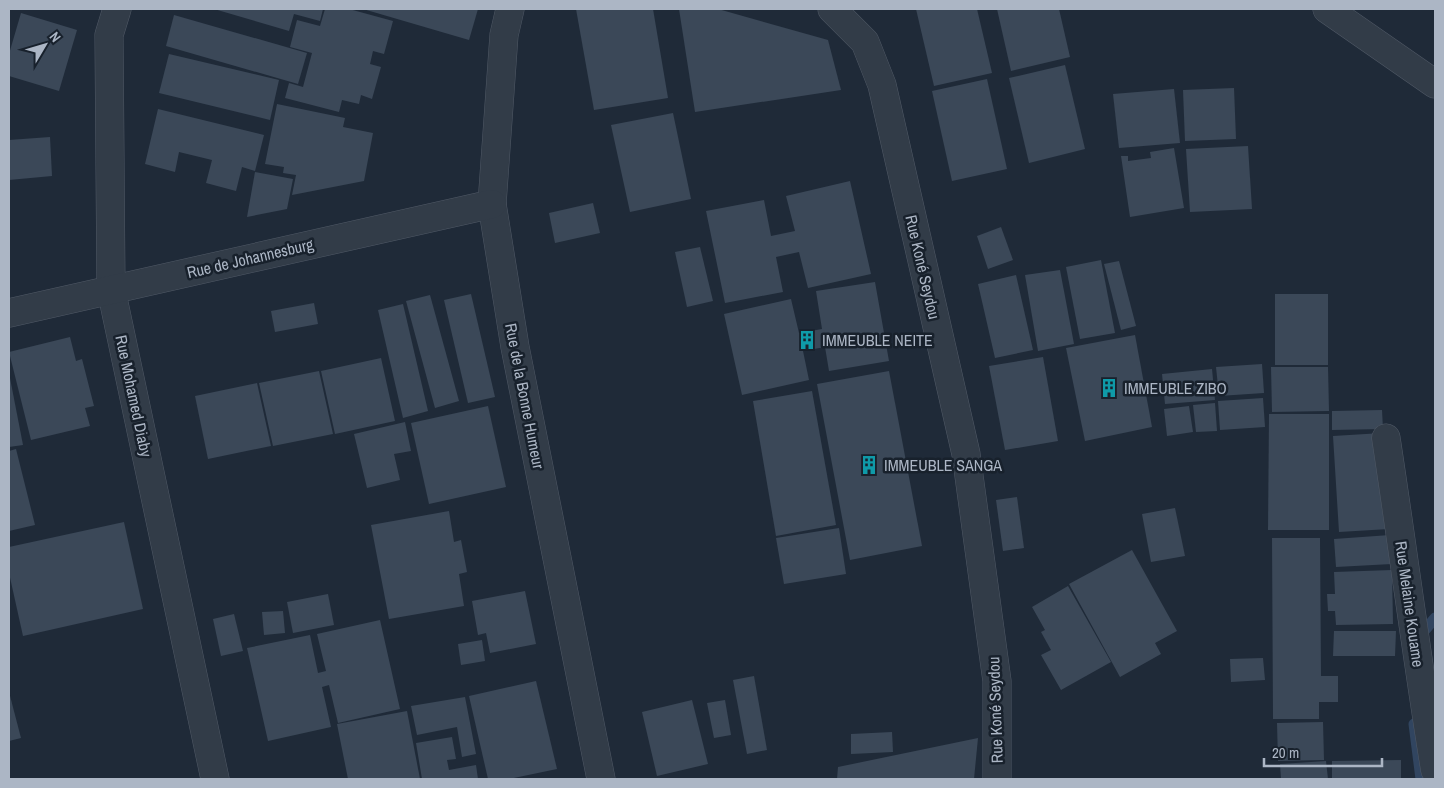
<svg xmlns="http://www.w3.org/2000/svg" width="1444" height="788" font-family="'Archivo Narrow',sans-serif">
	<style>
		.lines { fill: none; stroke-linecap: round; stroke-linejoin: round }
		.stream { stroke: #314560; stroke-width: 11 }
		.building { fill: #3b4858 }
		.street-casing { stroke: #505966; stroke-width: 29 }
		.street { stroke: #323c48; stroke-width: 28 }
		.labels { text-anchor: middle; stroke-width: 5; stroke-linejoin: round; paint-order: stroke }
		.street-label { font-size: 16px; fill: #acb6c5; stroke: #18212c }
		.poi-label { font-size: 16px; fill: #acb6c5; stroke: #18212c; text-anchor: start }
	</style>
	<rect width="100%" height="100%" fill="#1f2a38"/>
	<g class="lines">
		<g class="stream">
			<polyline points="1419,637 1435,618"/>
			<polyline points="1414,724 1421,779"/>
		</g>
	</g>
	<g class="building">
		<polygon points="214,9 323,9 320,21 294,14 289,31"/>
		<polygon points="325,9 349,9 393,21 384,54 373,51 370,64 381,67 372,99 361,95 359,104 342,100 339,112 285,98 289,83 303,87 312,53 290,47 297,20 320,26"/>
		<polygon points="363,9 478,9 469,40"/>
		<polygon points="576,9 653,9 668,98 594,110"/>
		<polygon points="679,9 718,9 828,40 841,90 695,112"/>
		<polygon points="916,9 977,9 992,73 934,86"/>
		<polygon points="997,9 1059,9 1070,57 1011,71"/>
		<polygon points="21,13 77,30 59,91 9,76 9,54"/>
		<polygon points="174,15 307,53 298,84 166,46"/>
		<polygon points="169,54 279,80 270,120 159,93"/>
		<polygon points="1065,65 1085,149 1029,163 1009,78"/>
		<polygon points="987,79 1007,169 952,181 932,91"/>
		<polygon points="1234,88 1236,139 1185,141 1183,90"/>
		<polygon points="1174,89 1180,143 1119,148 1113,94"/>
		<polygon points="277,104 345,118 343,127 373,133 364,181 292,195 296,175 283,173 284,167 265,164"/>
		<polygon points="158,109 264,135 255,171 242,167 236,191 206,183 212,160 179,152 175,172 145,164"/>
		<polygon points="673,113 691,199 630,212 611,125"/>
		<polygon points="50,137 52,176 9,180 9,140"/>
		<polygon points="1248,146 1252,209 1190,212 1186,149"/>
		<polygon points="1174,148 1184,208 1130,217 1121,156 1128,156 1128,161 1151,158 1150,152"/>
		<polygon points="255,172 293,179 287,209 247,217"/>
		<polygon points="850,181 871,274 808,288 799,252 776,257 783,292 725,303 706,211 764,200 771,236 795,231 786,196"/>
		<polygon points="593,203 600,233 555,243 549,213"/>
		<polygon points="1001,227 1013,260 988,269 977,236"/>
		<polygon points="700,247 713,301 687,307 675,252"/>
		<polygon points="1101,260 1115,333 1080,339 1066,267"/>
		<polygon points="1119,261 1136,326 1121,330 1104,264"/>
		<polygon points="1060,270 1074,344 1038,351 1025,275"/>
		<polygon points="1016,275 1033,350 995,358 978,284"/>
		<polygon points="875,282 889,361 829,371 825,347 803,351 809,380 742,395 724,314 791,299 799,333 822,329 816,291"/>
		<polygon points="471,294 495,397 468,403 444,300"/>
		<rect x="1275" y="294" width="53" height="71"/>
		<polygon points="430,295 459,401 435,408 406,301"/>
		<polygon points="314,303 318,324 275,332 271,311"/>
		<polygon points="403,304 428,411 403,418 378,310"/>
		<polygon points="1135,335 1152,427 1085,441 1066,348"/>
		<polygon points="70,337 76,361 82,359 94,406 85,408 90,426 31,440 9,352"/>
		<polygon points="1043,357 1058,441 1005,450 989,366"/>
		<polygon points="381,358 395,421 335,434 321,371"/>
		<polygon points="1262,364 1264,393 1219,396 1216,367"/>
		<polygon points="1271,367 1328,367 1329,411 1272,412"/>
		<polygon points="1212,369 1215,400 1165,404 1162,374"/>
		<polygon points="319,371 333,434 273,446 259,383"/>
		<polygon points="889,371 922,546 850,560 817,384"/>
		<polygon points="9,373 23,445 9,447"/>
		<polygon points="257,383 271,446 208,459 195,396"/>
		<polygon points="812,391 836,525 776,536 753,401"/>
		<polygon points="1263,398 1265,427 1220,430 1218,401"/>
		<polygon points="1215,403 1217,431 1196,432 1193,405"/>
		<polygon points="488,406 506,487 429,504 411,423"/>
		<polygon points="1189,406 1193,432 1167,436 1164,409"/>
		<polygon points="1382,410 1383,429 1332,430 1332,411"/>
		<polygon points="1269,414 1329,414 1329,530 1268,530"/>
		<polygon points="405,422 411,451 394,454 400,480 367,488 354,434"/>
		<polygon points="1382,433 1389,529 1339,532 1333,436"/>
		<polygon points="16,449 35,525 9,531 9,451"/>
		<polygon points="1017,497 1024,548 1003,551 996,500"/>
		<polygon points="1175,508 1185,556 1151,562 1142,514"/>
		<polygon points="449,511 454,542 461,540 467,572 459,574 464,606 389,619 371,525"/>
		<polygon points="124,522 143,609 23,636 9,573 9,547"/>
		<polygon points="839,528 846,574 784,584 776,538"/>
		<polygon points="1390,535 1392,564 1336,567 1334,539"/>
		<polygon points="1272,538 1320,538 1321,676 1338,676 1338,702 1319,702 1319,719 1273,719"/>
		<polygon points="1132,550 1177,631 1155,643 1161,654 1120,677 1069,584"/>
		<polygon points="1392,570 1393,624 1336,625 1335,611 1328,611 1327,594 1335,594 1334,572"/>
		<polygon points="1068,586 1111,662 1061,690 1041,655 1051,650 1041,632 1045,630 1032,607"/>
		<polygon points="525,591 536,644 490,653 486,633 478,635 472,601"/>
		<polygon points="328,594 334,625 293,633 287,602"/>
		<polygon points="283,611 285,633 264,635 262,612"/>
		<polygon points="234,614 243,651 221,656 213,619"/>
		<polygon points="380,620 400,709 338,723 329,685 322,687 331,727 268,741 247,648 310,635 318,673 326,671 317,634"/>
		<polygon points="1334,631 1396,631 1395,656 1333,656"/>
		<polygon points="482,640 485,661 461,665 458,644"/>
		<polygon points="1263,658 1265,680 1231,682 1230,659"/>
		<polygon points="754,676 767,750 747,754 733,680"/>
		<polygon points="536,681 557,769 509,779 488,779 469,696"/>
		<polygon points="9,692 21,738 9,741"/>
		<polygon points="465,697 476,754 462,757 457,727 417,735 411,706"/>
		<polygon points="692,700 708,764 657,776 642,712"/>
		<polygon points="725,700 731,735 714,738 707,703"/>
		<polygon points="407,711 420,779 348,779 337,724"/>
		<polygon points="1323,722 1324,760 1278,761 1277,723"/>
		<polygon points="892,732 893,752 851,754 851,734"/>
		<polygon points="452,737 456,759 447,760 449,770 476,765 478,779 422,779 416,743"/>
		<polygon points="978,738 974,779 837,779 838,767"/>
		<polygon points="1401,760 1401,779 1332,779 1332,761"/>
		<polygon points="1326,761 1328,779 1281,779 1280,764"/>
	</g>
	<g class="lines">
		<g class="street-casing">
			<g id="street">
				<polyline points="117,9 109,35 111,289 215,779"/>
				<polyline points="510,9 504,35 492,204 515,347 601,779"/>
				<polyline points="832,9 865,42 882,85 966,454 997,681 997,779"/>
				<polyline points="1327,9 1435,84"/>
				<polyline points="9,313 492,204"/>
				<path d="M1386,438C1403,549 1417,660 1435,770"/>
			</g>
		</g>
		<use href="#street" class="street"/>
	</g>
	<defs>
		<g id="building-bare" transform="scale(1.5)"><path d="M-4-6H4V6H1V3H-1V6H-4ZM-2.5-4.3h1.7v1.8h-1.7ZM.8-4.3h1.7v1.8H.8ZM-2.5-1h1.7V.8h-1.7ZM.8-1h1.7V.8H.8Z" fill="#0f9aa8" stroke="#18212c" stroke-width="2.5" paint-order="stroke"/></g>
	</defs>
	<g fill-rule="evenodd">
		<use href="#building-bare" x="807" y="340"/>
		<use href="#building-bare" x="1109" y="388"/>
		<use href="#building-bare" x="869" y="465"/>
	</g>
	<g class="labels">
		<g class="street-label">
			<text transform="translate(250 258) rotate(-13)" y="6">Rue de Johannesburg</text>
			<text transform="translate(923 267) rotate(77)" y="6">Rue Koné Seydou</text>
			<text transform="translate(134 396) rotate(78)" y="6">Rue Mohamed Diaby</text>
			<text transform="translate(525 396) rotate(79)" y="6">Rue de la Bonne Humeur</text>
			<text transform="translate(1410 604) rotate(82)" y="6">Rue Melaine Kouame</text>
			<text transform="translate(995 710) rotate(-92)" y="6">Rue Koné Seydou</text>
		</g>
		<g class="poi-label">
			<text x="822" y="346">IMMEUBLE NEITE</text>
			<text x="1124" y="394">IMMEUBLE ZIBO</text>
			<text x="884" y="471">IMMEUBLE SANGA</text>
		</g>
	</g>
	<rect width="1444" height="788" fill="none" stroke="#acb6c5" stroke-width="20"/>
	<g transform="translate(45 45) rotate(52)" stroke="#18212c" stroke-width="4" paint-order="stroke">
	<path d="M0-4L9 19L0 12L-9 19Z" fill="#acb6c5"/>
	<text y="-8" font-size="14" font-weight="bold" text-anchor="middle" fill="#acb6c5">N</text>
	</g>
	<path d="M1264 758v8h118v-8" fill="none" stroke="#acb6c5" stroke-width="2.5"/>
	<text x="1272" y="758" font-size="15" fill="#acb6c5" stroke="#18212c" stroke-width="4" paint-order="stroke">20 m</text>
</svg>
